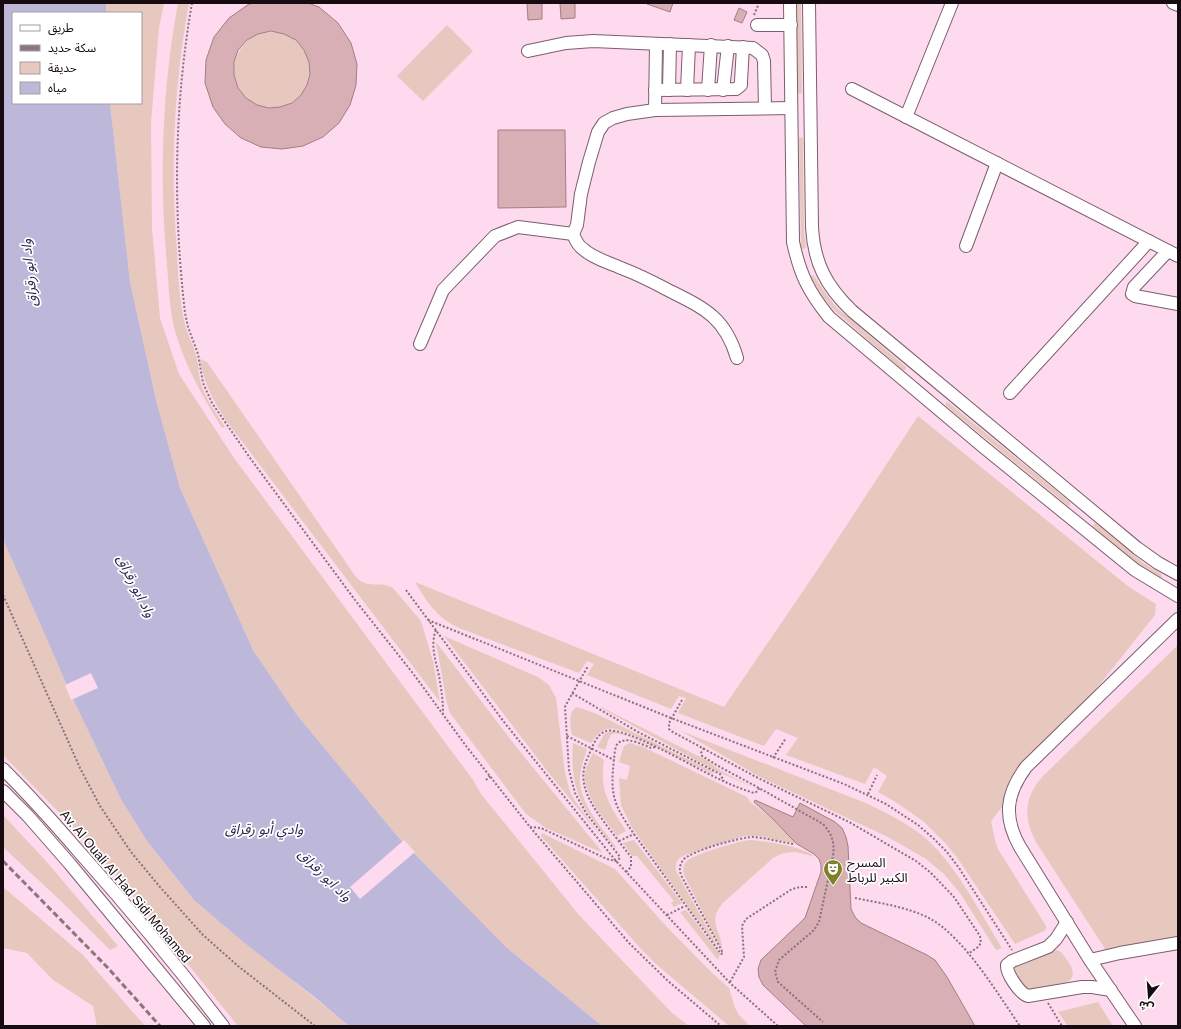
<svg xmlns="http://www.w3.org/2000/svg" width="1181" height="1029" font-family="Arial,'Noto Sans Arabic',sans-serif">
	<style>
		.green { fill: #e6c8bf }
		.water { fill: #bdb7d9 }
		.pier { fill: #fddaed }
		.building { fill: #d8afb4; stroke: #a37e83; fill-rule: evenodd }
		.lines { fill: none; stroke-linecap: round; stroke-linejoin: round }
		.minor-casing { stroke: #7c5d6e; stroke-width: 14 }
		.path { stroke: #89717e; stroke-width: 2; stroke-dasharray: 2 2; stroke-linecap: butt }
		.minor { stroke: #fff; stroke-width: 12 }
		.rail { stroke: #8c7481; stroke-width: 3; stroke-dasharray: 6 3; stroke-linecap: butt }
		.labels { text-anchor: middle; stroke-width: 3.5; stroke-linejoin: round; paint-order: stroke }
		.poi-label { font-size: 13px; fill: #170b12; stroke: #fff; text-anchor: start }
		.street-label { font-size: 13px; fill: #170b12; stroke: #fff }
		.water-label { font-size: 14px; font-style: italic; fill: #2f234f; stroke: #fff }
	</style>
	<rect width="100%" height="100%" fill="#fddaed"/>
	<g class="green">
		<polygon points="106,3 164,3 159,28 151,122 152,228 160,318 179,374 234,458 473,780 481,794 579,915 671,1012 689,1026 602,1026 506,947 398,837 297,715 253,650 180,488 156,400 130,282 110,103 141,103 141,13 106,13"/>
		<path d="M178,3H189C174,85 170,168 177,251C178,274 179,297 184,320C186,333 193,343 196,355C199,366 198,376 202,387C207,401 217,414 225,427L222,428C203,397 185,366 175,331C169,309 169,287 167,265C159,178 162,89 178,3Z"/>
		<polygon points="796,3 801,3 802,92 800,94 798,92"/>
		<polygon points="447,25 473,51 423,101 397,76"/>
		<circle cx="272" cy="70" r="38"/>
		<polygon points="801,137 803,139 804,231 806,247 804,249 801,248 799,139"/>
		<polygon points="812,275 814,276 826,294 837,308 906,367 906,370 903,370 835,311 823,297 811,277"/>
		<path d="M200,359L207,362L356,577C368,590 381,580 393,588L421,621L433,661L440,702L225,419C213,400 203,381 200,359Z"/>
		<polygon points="946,402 949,403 1070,502 1070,506 1067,505 946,406"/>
		<path d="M918,416L1129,587L1156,604L1155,615L991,821L995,840L998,849L1046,926V929L1044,931L1015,944L958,859L947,845L923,821L894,801L878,792L887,776L874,767L865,784L786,755L798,738L776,729L764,746L678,713L686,698L679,696L671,709L587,675L594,664L587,661L579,673L459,628C437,618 427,602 415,582L724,707L816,572Z"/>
		<polygon points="1096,523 1142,562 1161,574 1162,577 1160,578 1145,570 1094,528 1093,525"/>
		<polygon points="3,543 5,543 73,699 121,798 147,841 194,900 349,1026 238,1026 114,873 76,830 3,755"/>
		<polygon points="444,636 538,677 549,685 556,698 565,773 570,792 575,801 602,838 548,772"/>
		<polygon points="436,642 517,748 603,853 546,828 526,814 450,713 447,704"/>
		<path d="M1178,645V940L1107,952L1036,842C1023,818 1024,797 1043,776Z"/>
		<path d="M577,707L597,714L715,773H711L630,734C611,726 603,725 591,743L572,735C570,726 568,711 577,707Z"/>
		<polygon points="601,707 708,761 721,771 754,788 712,769 601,708"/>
		<path d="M612,731L621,733L651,746V747C643,744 617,729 611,735C608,739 607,746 605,750L597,747L605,733Z"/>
		<path d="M681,731L868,804C887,813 906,823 923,836C956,864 979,911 1002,948L996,950L960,893L944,874L926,859L888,837L760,777Z"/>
		<path d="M573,743L587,749C584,758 581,767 580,776C578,803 602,827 616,847L615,848C585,811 569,794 573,743Z"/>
		<path d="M630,743L643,747L747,797L750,802L772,818L797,844L759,836H744L685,855C677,858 675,863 676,871L720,951L661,869L631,826L621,805L619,778L627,780L630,766L619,762L624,746Z"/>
		<path d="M593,753L604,760C599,792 610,805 626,831L617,836C605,819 583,796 585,774C586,766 590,760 593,753Z"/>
		<polygon points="3,815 45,860 118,946 110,950 62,902 3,847"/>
		<polygon points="542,833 615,869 666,926 711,972 729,988 735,1008 739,1015 750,1026 729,1026 656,964 641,949 541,836"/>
		<polygon points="634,840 682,903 674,907 671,903 674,901 637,856 632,856 623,843"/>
		<path d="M749,840C766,841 803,846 815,857C798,852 790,849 773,858L724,902C705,922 723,931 722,951L685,877C683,872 682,867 686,862C693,854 737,842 749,840Z"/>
		<polygon points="3,887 83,955 145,1026 97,1026 93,1006 53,980 27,953 3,948"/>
		<polygon points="686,910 720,954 718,960 680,912"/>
		<path d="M1056,950C1063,951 1065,958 1069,963C1085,987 1047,987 1031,989H1026L1012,968L1014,965Z"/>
		<polygon points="1098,1002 1113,1026 1068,1026 1058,1012"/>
	</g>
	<polygon class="water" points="3,3 106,3 106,13 13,13 13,103 110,103 130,282 156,400 180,488 253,650 297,715 398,837 506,947 602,1026 349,1026 312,995 246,944 194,900 147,841 121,799 73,699 3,539"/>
	<g class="pier">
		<polygon points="91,673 98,688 71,700 65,685"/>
		<polygon points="404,840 415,852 360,899 350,887"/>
	</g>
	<g class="building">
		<path d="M253,3H308L319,7L338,23L351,43L357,64L356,85L350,105L339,123L323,137L303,146L282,149L261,147L241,138L225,124L213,107L205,83L206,60L214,37L229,18L249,4ZM271,31L284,34L296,40L304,50L309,62L310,74L307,85L301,95L292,103L280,107L269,108L257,105L246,98L238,88L234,75V62L238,50L247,40L258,34Z"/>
		<polygon points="527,3 542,3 542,19 528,20"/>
		<polygon points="560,3 575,3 575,18 561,19"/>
		<polygon points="647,3 673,3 670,12 647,4"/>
		<polygon points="739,8 747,12 742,23 734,20"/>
		<polygon points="498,130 565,130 566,207 498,208"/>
		<polygon points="755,800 793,817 800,803 835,822 842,828 846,837 848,846 851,909 855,917 861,923 927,955 935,960 947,977 975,1026 806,1026 763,985 759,977 758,969 761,960 805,918 821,872 821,865 819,859 814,854 797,844 790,837 772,818 754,802"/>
	</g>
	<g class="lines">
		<g class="minor-casing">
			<g id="minor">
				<path d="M790,3L793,242C800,274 808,291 829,317L981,445L1135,570L1178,596"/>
				<path d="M809,3L812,227C814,263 826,286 852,311L1137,548L1158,563L1178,574"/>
				<polyline points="1173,3 1178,5"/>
				<polyline points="757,25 791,25"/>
				<polyline points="528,51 566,43 593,41 753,48 762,55 764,61 765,108"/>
				<polyline points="852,89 1178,256"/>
				<polyline points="655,90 736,89 741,85 741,81 743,47"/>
				<polyline points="669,90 670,44"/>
				<polyline points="687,90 689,45"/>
				<polyline points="708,90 711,45"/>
				<polyline points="723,90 728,46"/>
				<polyline points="655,110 656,44"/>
				<polyline points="906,117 952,3"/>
				<path d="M573,234C575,239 578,246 583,249C594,259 608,262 621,268C637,274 653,282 668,290C704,308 725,317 737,358"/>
				<polyline points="966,246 997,163"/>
				<polyline points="1168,251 1134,287 1132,294 1135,296 1178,304"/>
				<polyline points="420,344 443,290 495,236 518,227 573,234 577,225 581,194 589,162 598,132 604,123 613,118 627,114 655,110 791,108"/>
				<polyline points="1010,393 1149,241"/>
				<path d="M3,769C30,796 56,825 81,854C131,910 178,967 223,1026"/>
				<polyline points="3,791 28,816 70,864 204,1026"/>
				<path d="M1067,922L1056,939L1048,947L1012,961L1007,965C1006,973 1020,994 1028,996L1082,987H1092L1111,990"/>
				<polyline points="1090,960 1120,953 1178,943"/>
				<path d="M1135,1026L1090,960L1020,847C1003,817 1006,794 1026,767L1178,619"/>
			</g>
		</g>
		<g class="path">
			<path d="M192,3C174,107 173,208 185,313L188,327L198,354L203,383L212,403L250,458L355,600L415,676L466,746L530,827L629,943L668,981L721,1026"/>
			<polyline points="754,15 759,3"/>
			<polyline points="406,590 504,722 616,861 730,983 778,1026"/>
			<polyline points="3,595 80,768 100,806 131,852 160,887 203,935 238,966 315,1026"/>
			<polyline points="428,620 671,718 844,784 886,804 918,825 933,838 947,852 959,868 1012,950"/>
			<path d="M436,630C429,647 438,666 440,682C442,693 443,703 443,714"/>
			<polyline points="572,693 638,732 720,774 724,781"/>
			<polyline points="682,700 669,723 669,729 671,731 758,778 849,822 916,861 930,872 954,897 980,936 981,943 978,947 968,954"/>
			<polyline points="567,736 614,760"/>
			<path d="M655,747L651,748C643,745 630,738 622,741C614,743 615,753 614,759C610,795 613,804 634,834L721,954L723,953L682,877C679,871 679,866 683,860C690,851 741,837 753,837C767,838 780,842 793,844"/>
			<path d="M704,748L701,753L702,756L720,767L759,788L823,824C832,834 835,843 833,856L819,922L814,930L779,960L775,972L778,982L823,1022"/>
			<polyline points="773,758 786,738"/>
			<polyline points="486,780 490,776"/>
			<polyline points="868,794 877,775"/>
			<polyline points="530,827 541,828 607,859 616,861 619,859 620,857 586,813 575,793 569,770 565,707 568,701 588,666"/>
			<polyline points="619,841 634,834"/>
			<path d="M626,872L631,867V857C623,847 615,836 607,826C592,805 575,784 588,757C592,748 596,734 606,731C623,725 697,769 717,778C729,784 741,789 754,793L758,791L759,788"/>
			<path d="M855,898C880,903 907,907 929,918C964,937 997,993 1020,1026"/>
			<polyline points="667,915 685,906"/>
			<polyline points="730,982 744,957 742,926 746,919 792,889 800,887 809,887"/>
			<polyline points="1048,1003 1062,1026"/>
		</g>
		<use href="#minor" class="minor"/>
		<polyline class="rail" points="3,861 108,968 160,1026"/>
	</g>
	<defs>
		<g id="theatre-pin" transform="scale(1)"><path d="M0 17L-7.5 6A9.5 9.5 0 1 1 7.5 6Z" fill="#7d8029" stroke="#fff"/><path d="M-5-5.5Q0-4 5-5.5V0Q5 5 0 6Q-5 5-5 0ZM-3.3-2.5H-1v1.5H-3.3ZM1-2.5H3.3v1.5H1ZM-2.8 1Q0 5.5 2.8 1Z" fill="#fff"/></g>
	</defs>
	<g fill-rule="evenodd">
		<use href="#theatre-pin" x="833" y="869"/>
	</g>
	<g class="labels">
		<g class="poi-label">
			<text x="847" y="867">المسرح<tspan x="847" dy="15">الكبير للرباط</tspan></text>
		</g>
		<g class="street-label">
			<text transform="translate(126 886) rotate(50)" y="5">Av. Al Ouali Al Had Sidi Mohamed</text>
		</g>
		<g class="water-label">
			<text transform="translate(29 273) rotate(-96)" y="5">واد ابو رقراق</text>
			<text transform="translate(136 586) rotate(63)" y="5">واد ابو رقراق</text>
			<text x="264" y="834">وادي أبو رقراق</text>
			<text transform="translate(325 875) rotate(44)" y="5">واد ابو رقراق</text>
		</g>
	</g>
	<rect width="1181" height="1029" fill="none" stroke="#170b12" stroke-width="8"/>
	<rect x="12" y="12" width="130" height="92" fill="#ffffff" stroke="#a29da0"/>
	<rect x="20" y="25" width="20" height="6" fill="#ffffff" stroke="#a29da0"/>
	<text x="48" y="32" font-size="12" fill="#170b12">طريق</text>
	<rect x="20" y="45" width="20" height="6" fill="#8c7481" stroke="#a29da0"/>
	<text x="48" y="52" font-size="12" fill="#170b12">سكة حديد</text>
	<rect x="20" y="62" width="20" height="12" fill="#e6c8bf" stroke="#a29da0"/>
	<text x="48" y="72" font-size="12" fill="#170b12">حديقة</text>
	<rect x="20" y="82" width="20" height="12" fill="#bdb7d9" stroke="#a29da0"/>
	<text x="48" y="92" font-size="12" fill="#170b12">مياه</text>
	<g transform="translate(1149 997) rotate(197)" stroke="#ffffff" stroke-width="3" paint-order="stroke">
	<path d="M0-3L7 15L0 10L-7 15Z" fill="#170b12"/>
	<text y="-6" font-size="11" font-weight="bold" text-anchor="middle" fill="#170b12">ش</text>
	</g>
</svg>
